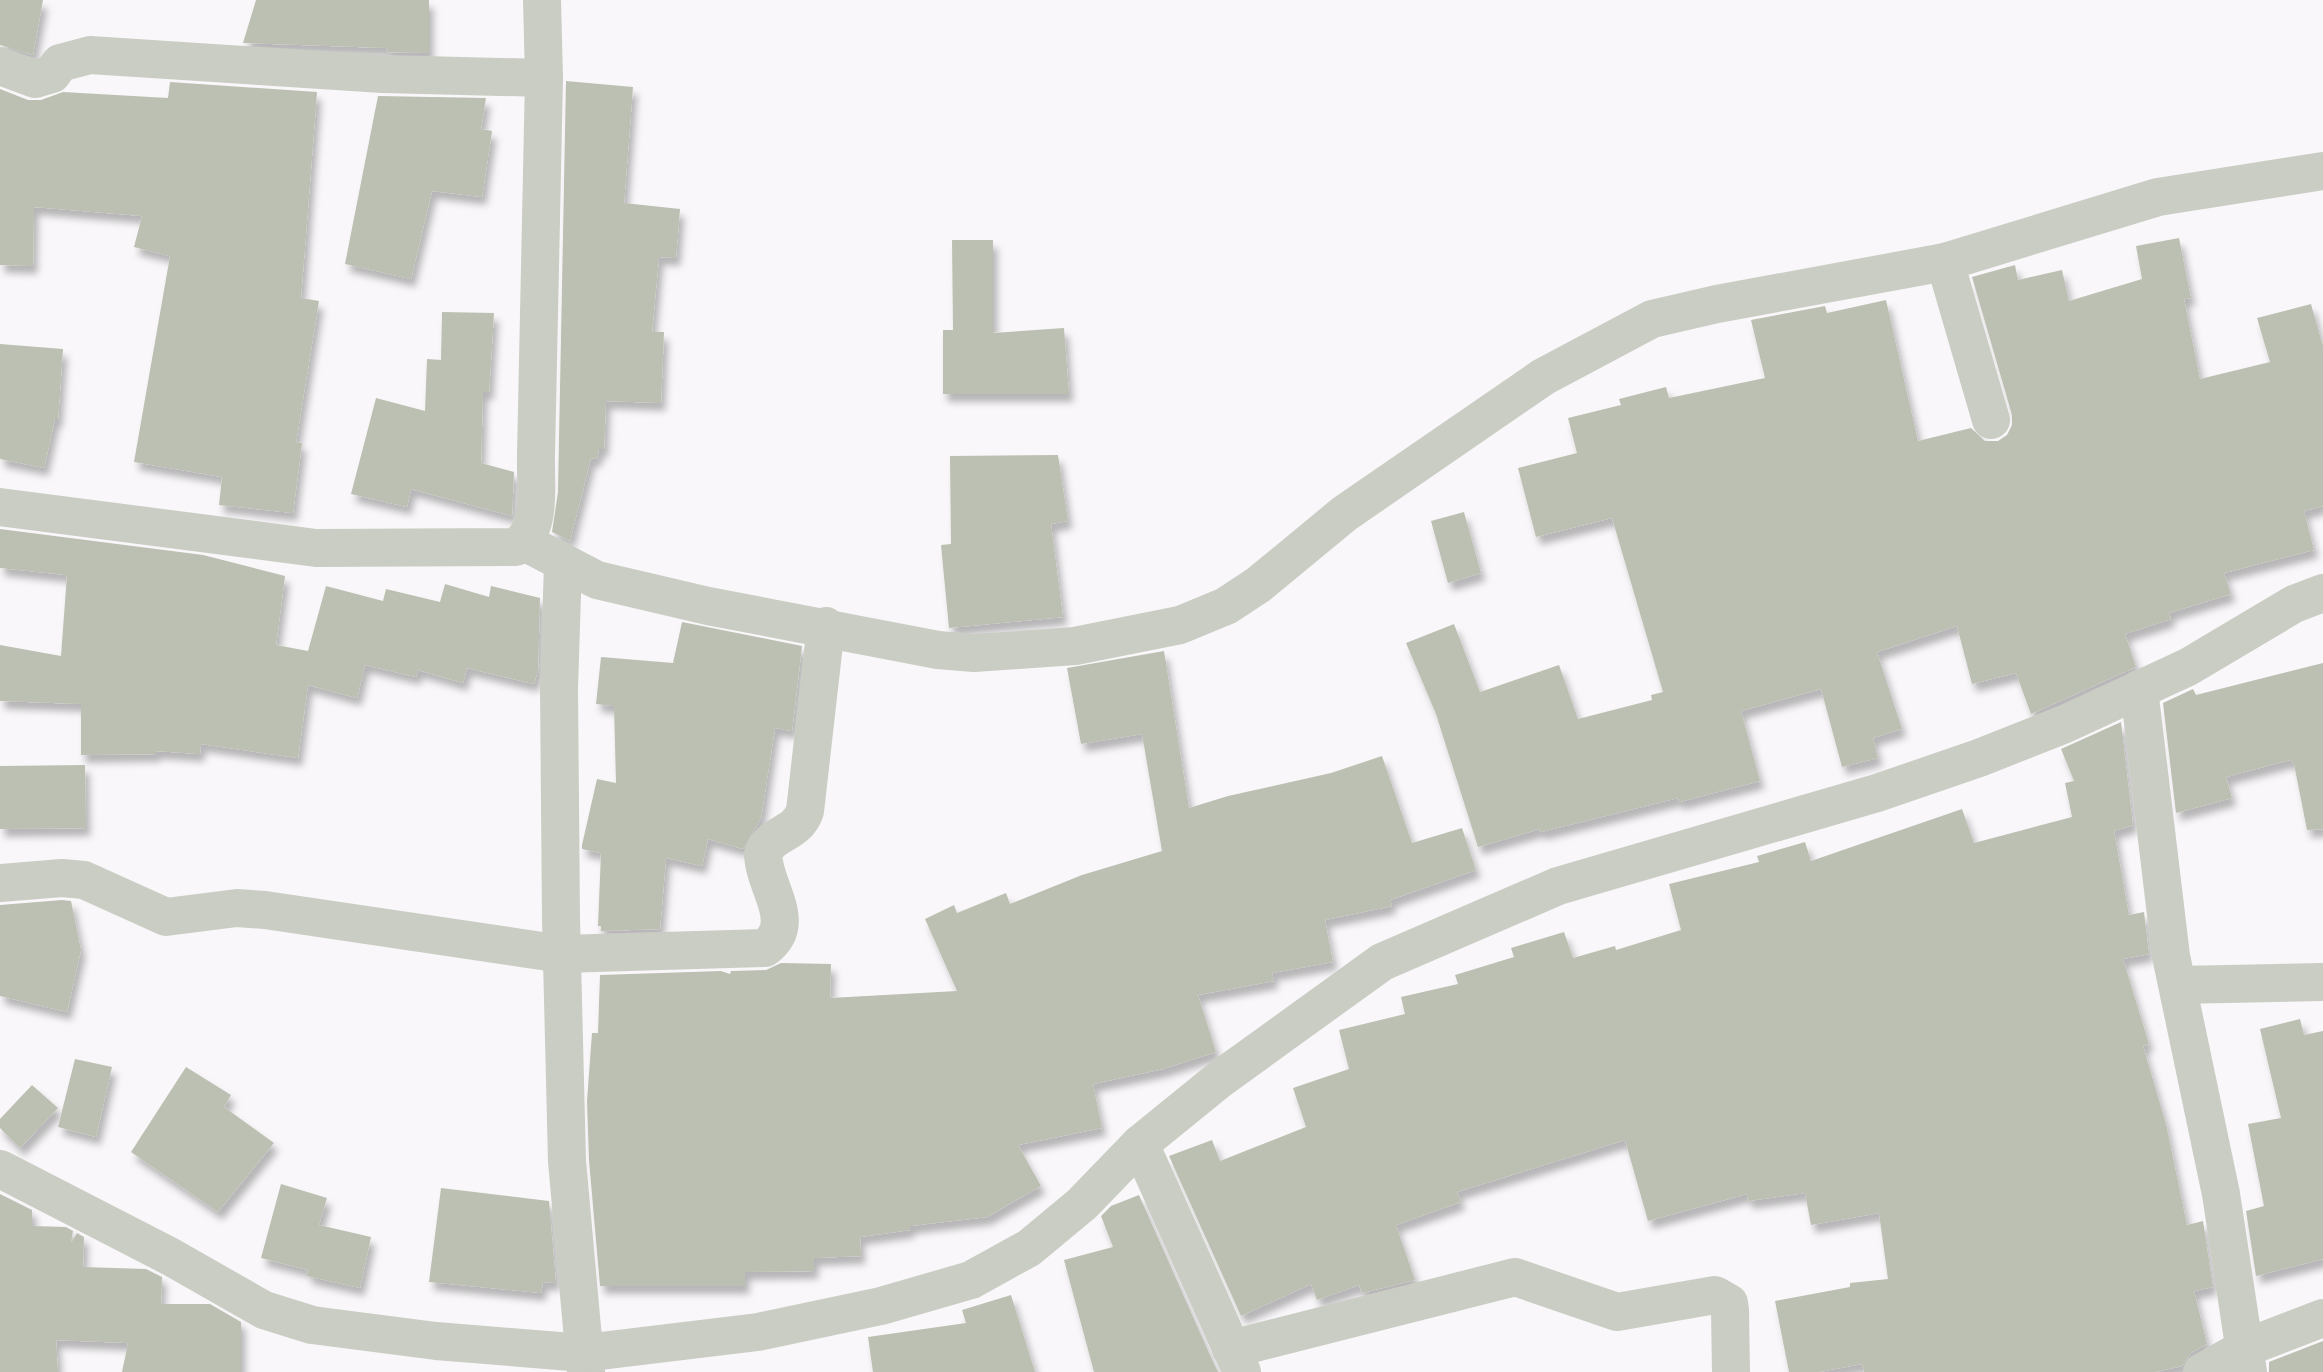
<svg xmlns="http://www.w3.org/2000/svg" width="2323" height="1372" font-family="Arial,sans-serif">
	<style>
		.building { fill: #bcc0b2; filter: url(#shadow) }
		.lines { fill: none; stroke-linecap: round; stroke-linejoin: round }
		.street { stroke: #cacdc4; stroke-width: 38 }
	</style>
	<defs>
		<filter id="shadow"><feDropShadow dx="4.5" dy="8" stdDeviation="3.5" flood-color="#0004"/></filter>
	</defs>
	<rect width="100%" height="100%" fill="#f9f7f9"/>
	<g class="building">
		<polygon points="0,0 43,0 33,55 0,45"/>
		<polygon points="256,0 429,0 429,53 386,52 387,48 243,43"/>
		<polygon points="566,81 633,87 624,203 680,209 676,258 659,257 652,332 664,332 661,403 606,401 604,449 599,449 597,459 591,458 570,541 552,532 558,492"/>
		<polygon points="170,82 317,92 301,298 319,301 296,442 302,443 293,513 219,505 222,477 134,462 170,256 134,247 142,216 34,207 33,266 0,265 0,89 28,100 41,100 63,92 168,98"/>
		<polygon points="378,96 486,98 481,129 492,131 482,197 432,191 411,279 345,264"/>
		<polygon points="2179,238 2191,298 2184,299 2200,379 2270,362 2257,318 2311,304 2323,346 2323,506 2304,511 2314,550 2224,573 2231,594 2169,613 2171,619 2125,634 2136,667 2031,714 2016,673 1972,684 1957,626 1877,652 1902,729 1873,738 1878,758 1842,767 1821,689 1741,711 1760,781 1679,802 1678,798 1541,832 1540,829 1478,847 1436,714 1406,643 1454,624 1480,692 1559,665 1578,719 1652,700 1651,695 1663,692 1612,518 1536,537 1518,468 1577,453 1568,418 1621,405 1619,399 1666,387 1669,398 1765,378 1751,320 1825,306 1827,313 1886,300 1918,441 1971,428 1985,441 1998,441 2007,435 2012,425 2012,415 1972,277 2015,265 2018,280 2062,270 2069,301 2142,279 2136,246"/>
		<polygon points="952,240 993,240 993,333 1064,328 1069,394 943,394 943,330 953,330"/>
		<polygon points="442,312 494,313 489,392 483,392 481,463 514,472 512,516 411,489 407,507 351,494 376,398 425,411 427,359 441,360"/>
		<polygon points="0,344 63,349 58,419 55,419 44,468 0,459"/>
		<polygon points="1058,455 1068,521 1051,524 1063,617 949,628 941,545 951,544 950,456"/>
		<polygon points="1464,512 1481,573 1448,583 1431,521"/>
		<polygon points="0,529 203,555 285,576 276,645 308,651 326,586 383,601 386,589 440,602 445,584 489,597 491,586 540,598 538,670 534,684 467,668 463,683 418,670 416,677 365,665 357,698 308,685 298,758 201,744 200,754 156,751 156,754 81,755 81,704 0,701 0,645 61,656 67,575 0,568"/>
		<polygon points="682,622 802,646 792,731 775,728 761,818 743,849 708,839 702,866 666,858 660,929 601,931 601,926 598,926 601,853 582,849 582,845 597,779 616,783 614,706 596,704 601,657 673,663"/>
		<polygon points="1164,651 1189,808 1228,796 1331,773 1382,756 1412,843 1462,828 1476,870 1390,900 1392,906 1325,920 1333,962 1272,973 1274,981 1198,995 1216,1052 1163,1069 1093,1084 1102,1128 1018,1145 1041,1186 987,1217 910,1226 910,1230 860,1237 861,1256 814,1258 814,1271 745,1272 745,1286 600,1286 589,1160 587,1101 592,1033 598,1033 600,975 721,971 730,974 731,971 766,970 781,963 831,964 830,998 957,991 925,919 954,905 957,913 1006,893 1010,904 1082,875 1162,851 1142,734 1081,744 1067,668"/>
		<polygon points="2323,663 2323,829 2307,830 2294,764 2290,760 2226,777 2232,798 2176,813 2163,703 2193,689 2196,695"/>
		<polygon points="2121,722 2133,825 2114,831 2129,915 2144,912 2149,954 2123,959 2149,1044 2143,1046 2166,1124 2187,1225 2203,1221 2213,1287 2194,1291 2207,1344 2191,1353 2182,1366 2155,1372 1864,1372 1862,1364 1819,1372 1789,1372 1775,1301 1850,1287 1850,1283 1888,1279 1879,1213 1811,1225 1805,1193 1748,1201 1747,1194 1648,1221 1625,1140 1457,1192 1461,1202 1396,1225 1415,1280 1362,1293 1359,1285 1317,1300 1311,1284 1241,1316 1169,1156 1212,1140 1220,1161 1306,1127 1293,1088 1349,1069 1339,1030 1405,1014 1401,997 1458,984 1455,975 1514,957 1511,948 1564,932 1573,958 1615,946 1616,950 1681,930 1669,884 1759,862 1757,856 1805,842 1811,861 1962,809 1974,843 2072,817 2065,783 2074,781 2061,749"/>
		<polygon points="85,765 86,828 0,829 0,766"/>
		<polygon points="62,900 71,901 81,950 67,1012 0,996 0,905"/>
		<polygon points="2300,1019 2304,1035 2323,1031 2323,1259 2256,1276 2246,1211 2264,1206 2248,1124 2281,1118 2260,1029"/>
		<polygon points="75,1059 112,1067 96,1137 58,1127"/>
		<polygon points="186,1067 231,1095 224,1107 274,1143 218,1212 131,1152"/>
		<polygon points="32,1085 58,1108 20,1148 0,1128 0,1119"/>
		<polygon points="281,1184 327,1198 319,1225 371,1237 360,1288 307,1276 308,1270 261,1258"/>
		<polygon points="441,1188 549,1201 556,1283 543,1282 541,1293 429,1282"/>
		<polygon points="0,1194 32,1210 32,1226 66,1227 73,1231 71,1243 77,1233 84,1237 83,1267 146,1269 162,1277 161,1304 210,1304 241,1322 241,1372 122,1372 128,1343 56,1340 58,1372 0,1372"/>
		<polygon points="1139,1195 1210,1355 1218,1372 1094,1372 1064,1260 1113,1247 1101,1216 1111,1206"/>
		<polygon points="1011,1295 1035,1372 873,1372 868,1337 966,1323 962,1310"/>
		<polygon points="2323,1341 2323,1372 2269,1372 2269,1362"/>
	</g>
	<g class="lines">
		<g class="street">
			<polyline points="0,66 35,79 52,74 60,63 90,55 383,74 544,78"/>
			<polyline points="1945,262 1991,420"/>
			<path d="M0,507L316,548L516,547C543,530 535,483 536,455L544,78L542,0"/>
			<polyline points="524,542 597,580 708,606 938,650 974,653 1075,646 1180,625 1226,606 1258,585 1344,514 1543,377 1652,319 1717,304 1945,262 2158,197 2323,171"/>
			<polyline points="563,564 559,688 561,919 567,1161 586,1372"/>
			<polyline points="2139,689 2171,956 2221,1194 2248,1372"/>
			<path d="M0,883L62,878L84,880L166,917L237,908L265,910L562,954L765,948C799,923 764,888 763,854C772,831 796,836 805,811L826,626"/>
			<polyline points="2178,985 2323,982"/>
			<polyline points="1140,1144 1242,1372"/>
			<polyline points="0,1169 171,1257 264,1310 312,1325 436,1341 584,1353 758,1332 881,1306 971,1280 1029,1248 1082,1204 1140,1144 1220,1079 1382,962 1558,886 1877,793 1979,758 2065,724 2188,667 2294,604 2323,593"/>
			<polyline points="1231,1349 1515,1277 1617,1312 1715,1295 1729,1303 1730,1310 1731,1372"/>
			<polyline points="2202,1372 2245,1348 2323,1318"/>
		</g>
	</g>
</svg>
